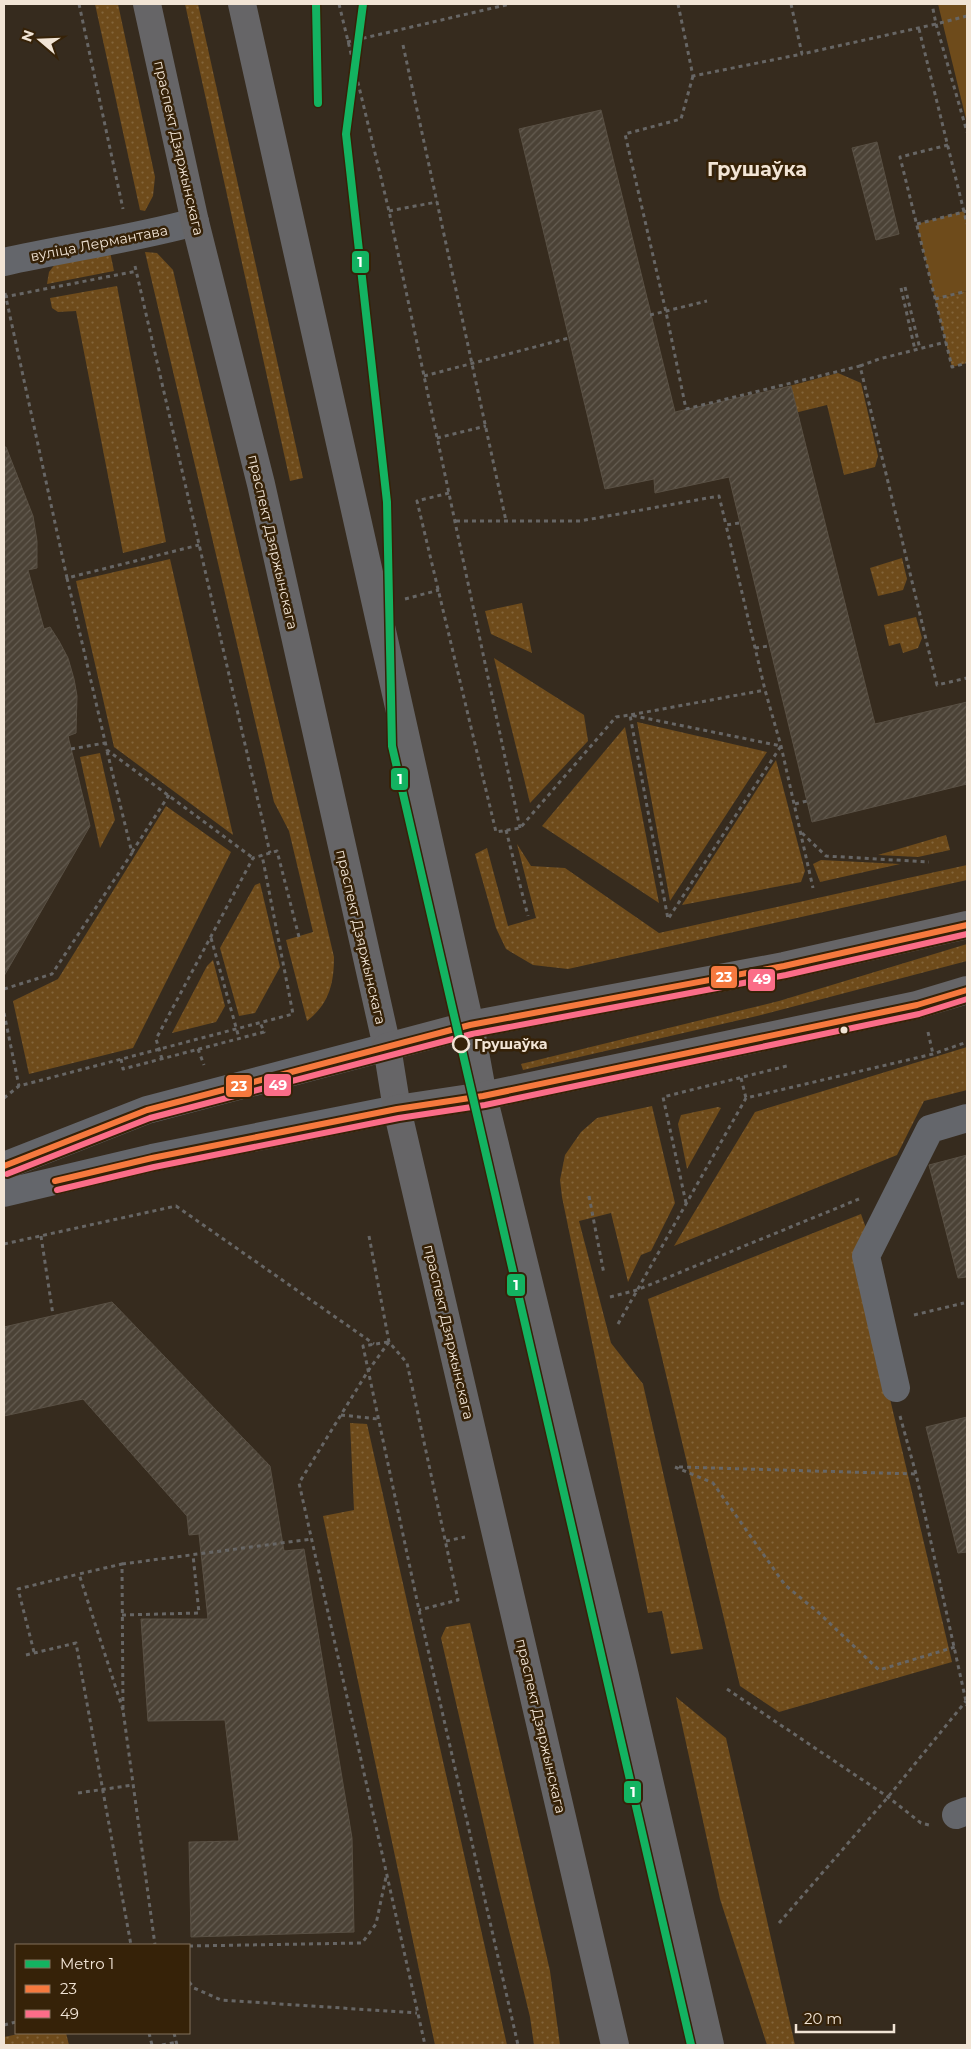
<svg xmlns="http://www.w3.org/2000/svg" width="971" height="2049" font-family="Montserrat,sans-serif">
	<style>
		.grass { fill: url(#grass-dots) }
		.green { fill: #6e4b1b }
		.building { fill: url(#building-hatch); stroke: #595044 }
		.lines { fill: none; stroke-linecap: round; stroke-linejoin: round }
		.path { stroke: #676665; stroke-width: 3; stroke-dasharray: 4 4; stroke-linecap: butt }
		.minor { stroke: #64666b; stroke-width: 28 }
		.major { stroke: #666567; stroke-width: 28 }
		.bus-1-casing { stroke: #362208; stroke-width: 10 }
		.bus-2-casing { stroke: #362208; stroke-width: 10 }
		.bus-1 { stroke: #f6793e; stroke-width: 6 }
		.bus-2 { stroke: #fb6d88; stroke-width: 6 }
		.metro-1-casing { stroke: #362208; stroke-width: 11 }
		.metro-1 { stroke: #13b361; stroke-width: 8 }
		.bus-dot { fill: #f1e4d5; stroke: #362208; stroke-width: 2 }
		.stop-dot { fill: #362208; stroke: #f1e4d5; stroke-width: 2.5 }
		.labels { text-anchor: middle; stroke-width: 5; stroke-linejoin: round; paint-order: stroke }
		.street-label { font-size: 14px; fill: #f1e4d5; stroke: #362208 }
		.stop-label { font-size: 14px; font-weight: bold; fill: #f1e4d5; stroke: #362208; text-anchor: start }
		.district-label { font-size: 19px; font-weight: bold; fill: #f1e4d5; stroke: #362208 }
		.line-badge { stroke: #362208; stroke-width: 2 }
		.badge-label { font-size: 14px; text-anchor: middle; font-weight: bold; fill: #fff }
	</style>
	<defs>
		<pattern id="grass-dots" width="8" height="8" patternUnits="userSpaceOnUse" patternTransform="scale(1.25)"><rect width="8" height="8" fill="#6e4b1b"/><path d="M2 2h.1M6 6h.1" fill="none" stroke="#83653b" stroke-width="1.8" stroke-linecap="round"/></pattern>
		<pattern id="building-hatch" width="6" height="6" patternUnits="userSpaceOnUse" patternTransform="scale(1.25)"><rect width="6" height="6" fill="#4b4236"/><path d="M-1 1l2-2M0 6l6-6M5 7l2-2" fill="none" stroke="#655d52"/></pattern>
	</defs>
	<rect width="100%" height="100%" fill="#362b1e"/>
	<g class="grass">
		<polygon points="95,4 118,4 155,177 153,196 145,211 140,210"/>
		<polygon points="185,4 198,4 303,478 290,481"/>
		<polygon points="109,247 114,271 47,284 49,272 56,263"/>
		<path d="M145,252L157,253L173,270L334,957C334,984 329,1004 307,1021L286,940L313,932L289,831L274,802Z"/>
		<polygon points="117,286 166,542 123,553 76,311 58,312 52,308 50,298"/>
		<polygon points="967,291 967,363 952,367 935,299"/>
		<polygon points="838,373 861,383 878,456 875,467 844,475 827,405 766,420 759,394"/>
		<polygon points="902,558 907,579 903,590 878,596 870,568"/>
		<polygon points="170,559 233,835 114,747 76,581"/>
		<polygon points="522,603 532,653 491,634 485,611"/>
		<polygon points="916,617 922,638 918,648 903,653 900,643 889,646 884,625"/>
		<polygon points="494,658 584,715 588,741 530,803"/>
		<polygon points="637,722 767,752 670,901"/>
		<polygon points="625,727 659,903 542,826"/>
		<polygon points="100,753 115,820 100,848 80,757"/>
		<polygon points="776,760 805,871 801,882 682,905"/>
		<polygon points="166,806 231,852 133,1048 29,1074 13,1001 58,979"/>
		<polygon points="946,835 950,850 918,857 878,855"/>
		<polygon points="517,844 531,866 565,868 659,933 967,865 967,880 568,969 533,965 506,949 496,928 475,854 487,848 508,926 536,918"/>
		<polygon points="821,860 900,864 820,882 813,864"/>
		<polygon points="260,883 280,967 255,1013 239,1016 220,948 255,885"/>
		<polygon points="967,944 967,961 757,1016 523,1070 521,1064 779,1001"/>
		<polygon points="213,960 225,1006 216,1022 172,1033 207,966"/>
		<polygon points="967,1047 967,1090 924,1101 897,1155 674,1246 755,1112"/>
		<polygon points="652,1106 675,1203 651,1251 641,1255 628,1282 611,1213 579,1221 611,1343 643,1384 703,1649 671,1654 662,1611 648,1613 562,1197 560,1180 565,1155 581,1132 597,1118"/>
		<polygon points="718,1107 721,1108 687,1169 678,1124 681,1115"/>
		<polygon points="861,1214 867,1231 855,1250 952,1662 779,1712 740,1686 648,1299"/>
		<polygon points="350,1423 367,1424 507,2045 435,2045 323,1516 354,1510"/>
		<polygon points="470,1623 550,1971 560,2045 534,2045 530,2017 498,1885 441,1638 446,1627"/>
		<polygon points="676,1697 726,1738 795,2045 767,2045 720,1899"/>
		<polygon points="23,2033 66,2033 69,2045 5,2045 4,2037"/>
	</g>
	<g class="green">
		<polygon points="938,4 967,4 967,123"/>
		<polygon points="964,211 967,224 967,291 935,299 917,224"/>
	</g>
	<g class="building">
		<polygon points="601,110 675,412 791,386 875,724 967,702 967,784 812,822 729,477 655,493 654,479 605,489 519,129"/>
		<polygon points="877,142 899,234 876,240 852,148"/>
		<polygon points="4,447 6,447 33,516 37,541 37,568 28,570 44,629 50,627 59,641 68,658 74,679 77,696 76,733 68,736 90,826 4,976"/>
		<polygon points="967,1155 967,1277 958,1278 929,1165"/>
		<polygon points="112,1302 270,1466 284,1551 304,1549 352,1838 354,1932 191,1937 189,1842 239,1841 225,1720 148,1721 141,1619 208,1619 199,1534 189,1535 187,1516 83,1399 4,1416 4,1327"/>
		<polygon points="967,1417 967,1552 958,1553 926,1427"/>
	</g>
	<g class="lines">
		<g class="path">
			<polyline points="79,4 123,209"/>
			<polyline points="339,4 389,211 520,828"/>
			<polyline points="678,4 693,76 802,54"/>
			<polyline points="791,4 802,54 936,24 932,4"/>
			<polyline points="967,16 936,24 967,132"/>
			<polyline points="919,29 967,224"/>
			<polyline points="347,42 510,4"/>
			<polyline points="403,45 506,521"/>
			<polyline points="693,76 681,119 625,134 666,312 686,409 860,366 937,685 967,678"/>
			<polyline points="948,145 900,157 952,367 967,363"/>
			<polyline points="389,211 437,202"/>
			<polyline points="917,224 967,211"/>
			<polyline points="135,266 270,853"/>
			<polyline points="905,287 920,349"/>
			<polyline points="901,288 915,350"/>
			<polyline points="5,293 67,578 199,545"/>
			<polyline points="4,297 137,271"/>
			<polyline points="935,299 967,291"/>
			<polyline points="650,315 707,301"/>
			<polyline points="860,366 879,359 946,342"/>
			<polyline points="424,376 569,338"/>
			<polyline points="437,438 486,426"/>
			<polyline points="449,493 417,501 496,832 520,828 616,717 630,715 668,919 781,746 630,715 765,690"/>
			<polyline points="456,521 580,521 719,496 726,525"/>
			<polyline points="739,523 726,525 765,690 781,746 813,888"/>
			<polyline points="67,578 107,750 253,858"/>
			<polyline points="405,599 439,590"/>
			<polyline points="755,648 769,646"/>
			<polyline points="71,749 105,743"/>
			<polyline points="795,804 807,801"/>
			<polyline points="506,830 528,916"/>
			<polyline points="802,833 826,856 929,862"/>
			<polyline points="132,852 169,795"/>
			<polyline points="211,938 239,1038"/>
			<polyline points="4,989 52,974 132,853 107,751"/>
			<polyline points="4,1013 19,1086"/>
			<polyline points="928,1032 933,1054"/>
			<polyline points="198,1049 204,1065"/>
			<polyline points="121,1059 123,1069 264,1032 260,1022"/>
			<polyline points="162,1059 156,1039 253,858 277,851 299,937"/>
			<polyline points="741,1078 746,1098"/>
			<polyline points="4,1098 19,1086 293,1014 262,855"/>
			<polyline points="589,1196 604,1274"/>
			<polyline points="686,1203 663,1097 787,1066"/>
			<polyline points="41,1236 53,1315"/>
			<polyline points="369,1236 389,1342 407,1363 458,1600 419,1610"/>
			<polyline points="4,1244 176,1206 374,1344"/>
			<polyline points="610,1297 637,1290 859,1199"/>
			<polyline points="914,1315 964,1303"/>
			<polyline points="618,1324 746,1098 933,1054 967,1042"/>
			<polyline points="388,1342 363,1346 419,1610 518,2045"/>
			<polyline points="389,1342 368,1371 299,1483 425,2045"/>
			<polyline points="341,1415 378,1419"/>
			<polyline points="900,1416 916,1474 967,1706"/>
			<polyline points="675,1467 713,1483 785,1585 819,1613 879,1670 955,1647"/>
			<polyline points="679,1467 916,1474"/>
			<polyline points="446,1541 465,1537"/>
			<polyline points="122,1564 312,1539"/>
			<polyline points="122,1615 199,1613 193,1555"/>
			<polyline points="34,1652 18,1589 79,1574"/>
			<polyline points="26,1655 76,1643 131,1945"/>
			<polyline points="727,1689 888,1797 921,1823 929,1825"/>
			<polyline points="123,1710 79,1574 122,1564 123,1710 155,1945"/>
			<polyline points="78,1793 133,1785"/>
			<polyline points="779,1923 888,1797 966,1701"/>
			<polyline points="189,1946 362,1943 376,1924 386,1877"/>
			<polyline points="189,1982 194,1988 221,2000 417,2013"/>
			<polyline points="4,2025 16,2022"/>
			<polyline points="149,2033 152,2045"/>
			<polyline points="174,2033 177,2045"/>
			<polyline points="162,2045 177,2042"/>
		</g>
		<g class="minor">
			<path d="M4,262C67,248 132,239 195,222"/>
			<polyline points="4,1166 147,1110 387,1047"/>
			<polyline points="4,1193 152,1158 397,1109"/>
			<polyline points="896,1388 866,1256 930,1129 967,1118"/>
			<polyline points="956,1815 967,1811"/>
		</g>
		<g class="major">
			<polyline points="147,4 195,222 261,484 387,1047 397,1109 615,2045"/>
			<polyline points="242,4 470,1025 483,1096 622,1663 710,2045"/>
			<polyline points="387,1047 470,1025 784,966 967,925"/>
			<polyline points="397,1109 483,1096 917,1005 967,990"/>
		</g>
		<g class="bus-1-casing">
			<g id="bus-1">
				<polyline points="4,1166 147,1110 470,1025 784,966 967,925"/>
				<polyline points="55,1181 152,1158 397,1109 483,1096 917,1005 967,990"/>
			</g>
		</g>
		<g class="bus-2-casing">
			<g id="bus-2">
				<polyline points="7,1174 150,1118 472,1034 786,975 967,934"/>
				<polyline points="57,1190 154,1167 399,1118 485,1105 919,1014 967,999"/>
			</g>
		</g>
		<use href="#bus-1" class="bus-1"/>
		<use href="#bus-2" class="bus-2"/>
		<g class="metro-1-casing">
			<g id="metro-1">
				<polyline points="316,4 318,103"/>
				<polyline points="363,4 346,134 387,502 392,746 691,2045"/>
			</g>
		</g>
		<use href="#metro-1" class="metro-1"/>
	</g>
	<circle class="bus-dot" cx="844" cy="1030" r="4.5"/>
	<circle class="stop-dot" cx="461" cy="1044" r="8"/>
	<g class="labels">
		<g class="street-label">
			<text transform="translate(179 148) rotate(77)" y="5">праспект Дзяржынскага</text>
			<text transform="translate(99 243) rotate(-11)" y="5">вуліца Лермантава</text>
			<text transform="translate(273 542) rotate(77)" y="5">праспект Дзяржынскага</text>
			<text transform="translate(361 937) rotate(77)" y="5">праспект Дзяржынскага</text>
			<text transform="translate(449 1332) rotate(77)" y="5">праспект Дзяржынскага</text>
			<text transform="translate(541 1726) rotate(77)" y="5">праспект Дзяржынскага</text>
		</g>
		<g class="stop-label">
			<text x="474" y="1049">Грушаўка</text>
		</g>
		<g class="district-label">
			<text x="757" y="176">Грушаўка</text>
		</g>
	</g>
	<g class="line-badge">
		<rect x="351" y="250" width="19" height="24" rx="5" fill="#13b361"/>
		<rect x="390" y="767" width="19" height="24" rx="5" fill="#13b361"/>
		<rect x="710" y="965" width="28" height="24" rx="5" fill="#f6793e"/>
		<rect x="747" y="968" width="29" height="24" rx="5" fill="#fb6d88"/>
		<rect x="263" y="1073" width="29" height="24" rx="5" fill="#fb6d88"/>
		<rect x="225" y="1074" width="28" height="24" rx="5" fill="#f6793e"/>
		<rect x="506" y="1273" width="20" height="24" rx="5" fill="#13b361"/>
		<rect x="623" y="1780" width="19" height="24" rx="5" fill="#13b361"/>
	</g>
	<g class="badge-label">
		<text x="360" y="267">1</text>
		<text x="400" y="784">1</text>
		<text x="724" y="982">23</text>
		<text x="762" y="984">49</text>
		<text x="278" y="1090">49</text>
		<text x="239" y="1091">23</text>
		<text x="516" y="1290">1</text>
		<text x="633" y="1797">1</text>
	</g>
	<rect width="971" height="2049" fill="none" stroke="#f1e4d5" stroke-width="10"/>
	<rect x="15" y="1944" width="175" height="90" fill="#362208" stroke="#81705a"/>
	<rect x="25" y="1960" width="25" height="8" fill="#13b361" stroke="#81705a"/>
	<text x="60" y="1969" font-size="15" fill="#f1e4d5">Metro 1</text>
	<rect x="25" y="1985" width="25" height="8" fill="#f6793e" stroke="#81705a"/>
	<text x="60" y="1994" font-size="15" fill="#f1e4d5">23</text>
	<rect x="25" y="2010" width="25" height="8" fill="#fb6d88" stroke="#81705a"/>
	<text x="60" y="2019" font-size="15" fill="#f1e4d5">49</text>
	<g transform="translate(40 40) rotate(289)" stroke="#362208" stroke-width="4" paint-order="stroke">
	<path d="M0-4L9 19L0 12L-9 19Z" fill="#f1e4d5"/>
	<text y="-8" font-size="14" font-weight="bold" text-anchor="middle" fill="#f1e4d5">N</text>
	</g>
	<path d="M796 2024v8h98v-8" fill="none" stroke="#f1e4d5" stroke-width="2.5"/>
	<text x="804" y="2024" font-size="15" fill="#f1e4d5" stroke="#362208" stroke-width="4" paint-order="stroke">20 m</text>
</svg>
